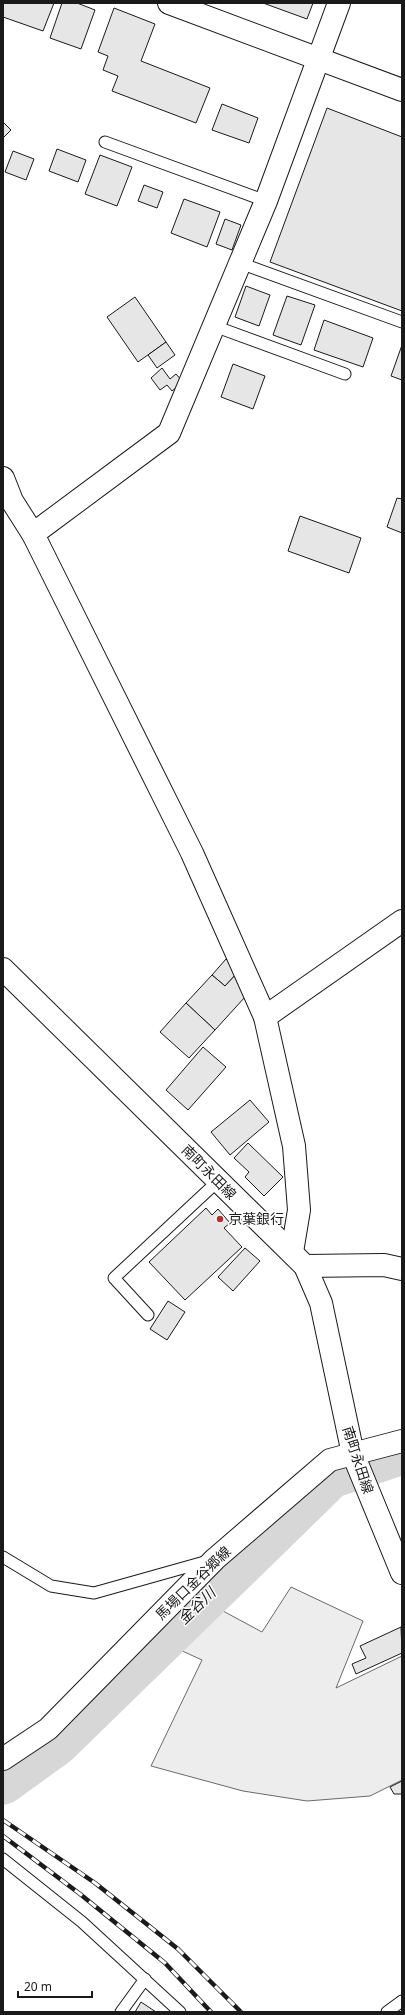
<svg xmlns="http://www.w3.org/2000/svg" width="405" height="2015" font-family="'Noto Sans','Noto Sans JP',sans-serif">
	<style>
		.built { fill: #ededed; stroke: #6a6a6a }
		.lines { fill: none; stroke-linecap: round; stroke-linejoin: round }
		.river { stroke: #d7d7d7; stroke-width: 45 }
		.building { fill: #e6e6e6; stroke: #1a1a1a }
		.lane-casing { stroke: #1a1a1a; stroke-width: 13 }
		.street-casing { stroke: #1a1a1a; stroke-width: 24 }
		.secondary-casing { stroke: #1a1a1a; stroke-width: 24 }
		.lane { stroke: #fff; stroke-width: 11 }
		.street { stroke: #fff; stroke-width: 22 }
		.secondary { stroke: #fff; stroke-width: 22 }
		.rail-casing { stroke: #1a1a1a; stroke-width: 4.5 }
		.rail { stroke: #fff; stroke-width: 3; stroke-dasharray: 9; stroke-linecap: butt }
		.poi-dot { fill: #c62828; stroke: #fff; stroke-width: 1.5 }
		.labels { text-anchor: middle; stroke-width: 3; stroke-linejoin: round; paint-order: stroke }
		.street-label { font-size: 14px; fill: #1a1a1a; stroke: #fff }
		.poi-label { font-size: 14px; fill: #1a1a1a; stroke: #fff; text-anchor: start }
		.water-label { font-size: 15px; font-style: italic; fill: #1a1a1a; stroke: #fff }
	</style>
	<rect width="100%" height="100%" fill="#fff"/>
	<polygon class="built" points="291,1587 363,1621 336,1688 402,1656 402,1780 370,1796 307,1801 243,1791 151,1766 202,1660 169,1645 210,1604 262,1632"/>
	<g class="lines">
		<polyline class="river" points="3,1782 57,1743 331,1476 402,1452"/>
	</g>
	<g class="building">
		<polygon points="3,3 54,3 43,31 3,17"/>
		<polygon points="62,3 77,3 95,10 81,49 50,38"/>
		<polygon points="263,3 313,3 307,19"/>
		<polygon points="114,8 155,24 141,61 210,88 196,123 112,91 118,76 103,70 108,56 98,52"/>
		<polygon points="222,104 258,118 249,143 212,130"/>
		<polygon points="327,108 402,137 402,311 270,262"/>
		<polygon points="3,122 11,130 3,138"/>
		<polygon points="57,149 86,160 78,182 49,171"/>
		<polygon points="13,151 34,159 26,180 5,172"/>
		<polygon points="100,155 132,167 117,206 85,194"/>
		<polygon points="144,185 163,192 157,208 138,201"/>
		<polygon points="184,199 220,212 207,247 171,233"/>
		<polygon points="225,219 241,225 232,250 216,244"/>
		<polygon points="246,286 270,295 259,326 235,317"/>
		<polygon points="287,296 315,305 301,345 273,335"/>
		<polygon points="135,297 166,342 138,362 107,317"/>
		<polygon points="324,320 373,338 363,367 314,350"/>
		<polygon points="166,342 175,355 157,368 148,355"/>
		<polygon points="402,345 402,380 391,376"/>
		<polygon points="233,364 265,376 253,409 221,397"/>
		<polygon points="162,368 170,379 176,374 183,382 172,391 167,385 160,390 151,378"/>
		<polygon points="397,498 402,499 402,533 387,527"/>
		<polygon points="300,516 361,538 349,573 288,551"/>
		<polygon points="226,959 239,971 225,986 212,975"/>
		<polygon points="239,971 245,997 215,1030 186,1003 212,975 225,986"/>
		<polygon points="186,1003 215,1030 189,1058 160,1032"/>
		<polygon points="203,1047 226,1067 188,1110 166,1090"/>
		<polygon points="250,1100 269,1122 230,1155 211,1132"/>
		<polygon points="248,1143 283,1177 264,1196 245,1177 249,1172 234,1158"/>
		<polygon points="206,1208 212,1215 218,1209 230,1223 224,1228 242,1247 185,1300 149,1262"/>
		<polygon points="245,1248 260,1261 233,1291 218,1277"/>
		<polygon points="168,1301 185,1312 167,1340 150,1329"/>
		<polygon points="401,1627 402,1653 356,1674 352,1664 366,1658 360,1646"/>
		<polygon points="402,1781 402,1794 394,1794 390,1787"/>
		<polygon points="141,2002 156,2012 135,2012"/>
	</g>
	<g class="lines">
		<g class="lane-casing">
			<g id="lane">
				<polyline points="105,142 266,201"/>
				<polyline points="240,263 402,322"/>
				<polyline points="214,326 345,374"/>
				<polyline points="148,1315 114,1278 218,1181"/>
				<polyline points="3,1557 51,1586 94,1593 208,1561"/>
				<polyline points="3,1859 82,1922 180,2012"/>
				<polyline points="121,2012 145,1979"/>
				<polyline points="387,2012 402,2001"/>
			</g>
		</g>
		<g class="street-casing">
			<g id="street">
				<polyline points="3,478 12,501 33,534 192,853 265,1017 294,1146 299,1210 292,1252"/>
				<polyline points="33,534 169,433 266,201 339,3"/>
				<polyline points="265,1017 402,921"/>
				<polyline points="305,1266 384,1265 402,1269"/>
				<polyline points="3,1759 48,1729 215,1559 330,1460 402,1441"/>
			</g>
		</g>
		<g class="secondary-casing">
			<g id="secondary">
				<polyline points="169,3 402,90"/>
				<polyline points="3,969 305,1266 321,1303 353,1454 402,1573"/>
			</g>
		</g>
		<use href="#lane" class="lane"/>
		<use href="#street" class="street"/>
		<use href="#secondary" class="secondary"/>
		<g class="rail-casing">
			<g id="rail">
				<polyline points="3,1820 95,1883 178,1949 241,2012"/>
				<polyline points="3,1836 80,1894 165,1963 211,2012"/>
			</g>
		</g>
		<use href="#rail" class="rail"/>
	</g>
	<circle class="poi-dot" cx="220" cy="1219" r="4"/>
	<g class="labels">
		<g class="street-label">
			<text transform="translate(209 1172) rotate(45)" y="5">南町永田線</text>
			<text transform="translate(358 1460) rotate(72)" y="5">南町永田線</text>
			<text transform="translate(193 1583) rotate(-44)" y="5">馬場口金谷郷線</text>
		</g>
		<g class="poi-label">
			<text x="228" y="1224">京葉銀行</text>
		</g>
		<g class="water-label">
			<text transform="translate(197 1606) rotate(-44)" y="5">金谷川</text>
		</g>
	</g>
	<rect width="405" height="2015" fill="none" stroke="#1a1a1a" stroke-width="8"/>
	<path d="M18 1991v6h74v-6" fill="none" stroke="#1a1a1a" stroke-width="2"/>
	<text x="24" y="1991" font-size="12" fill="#1a1a1a" stroke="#ffffff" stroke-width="3" paint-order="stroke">20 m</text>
</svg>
